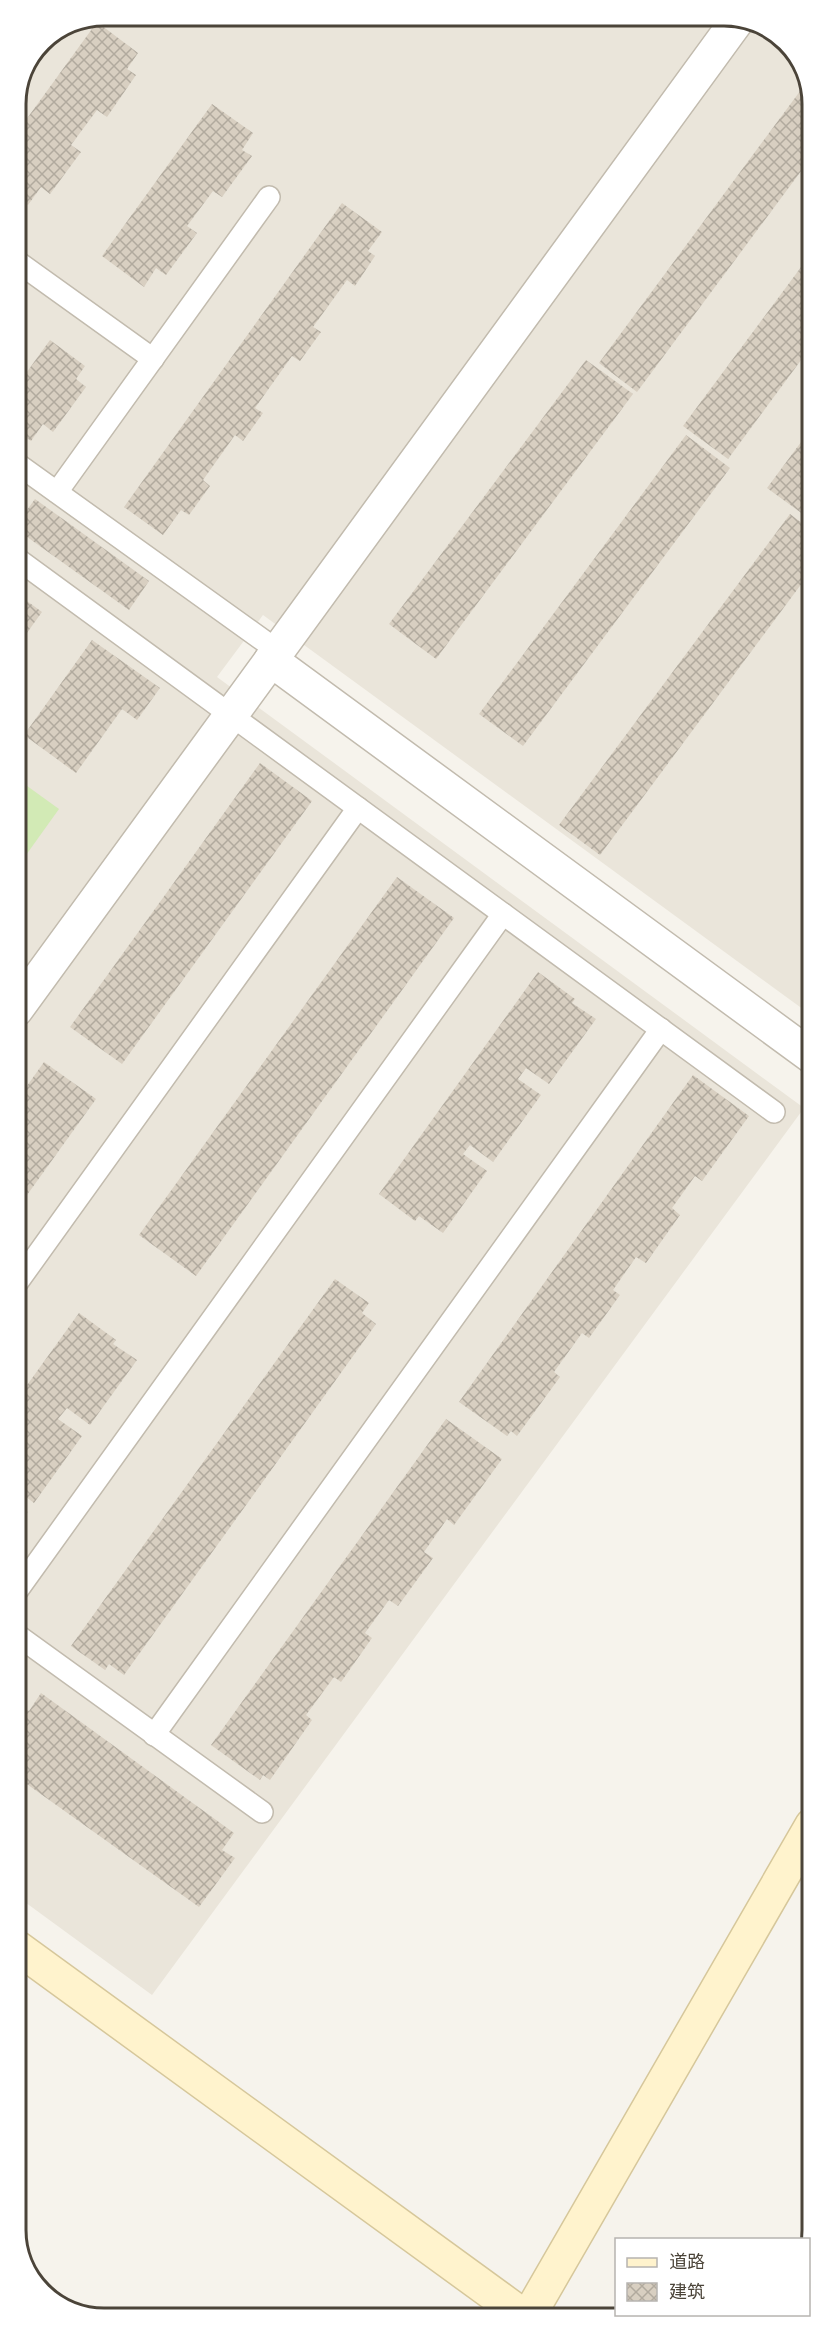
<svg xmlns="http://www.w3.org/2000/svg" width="828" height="2334" font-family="'DejaVu Sans','Noto Sans SC',sans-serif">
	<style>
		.residential { fill: #eae5da }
		.green { fill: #d2eab5 }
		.building { fill: url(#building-cross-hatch) }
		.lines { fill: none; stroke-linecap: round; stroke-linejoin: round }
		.lane-casing { stroke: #c2bbae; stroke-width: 24 }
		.street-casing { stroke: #c2bbae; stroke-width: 36 }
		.secondary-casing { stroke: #d6c79b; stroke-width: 36 }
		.lane { stroke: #fff; stroke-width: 21 }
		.street { stroke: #fff; stroke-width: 33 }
		.secondary { stroke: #fff3cd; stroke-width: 33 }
		.rim { fill: none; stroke: #4b4439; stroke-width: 3 }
	</style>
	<defs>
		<pattern id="building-cross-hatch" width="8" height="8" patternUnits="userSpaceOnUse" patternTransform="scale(1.5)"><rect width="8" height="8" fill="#d8cfc1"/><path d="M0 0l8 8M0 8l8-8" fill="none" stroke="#b1aa9e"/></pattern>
	</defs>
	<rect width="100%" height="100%" fill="#f6f3ec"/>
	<polygon class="residential" points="103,15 731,15 779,33 810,80 811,1015 263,615 217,677 804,1108 152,1995 18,1897 15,98 41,41"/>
	<polygon class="green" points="16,778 59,809 16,869"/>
	<g class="building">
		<polygon points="97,22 138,53 127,69 136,75 107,117 97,110 71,145 81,152 50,194 41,187 28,205 15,196 15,135"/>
		<polygon points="809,79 810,159 637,392 599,363"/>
		<polygon points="212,104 253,133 242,150 252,156 222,197 213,191 187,226 197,233 166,275 156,268 144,287 102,256"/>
		<polygon points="342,203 382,232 368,251 375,256 355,286 347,280 313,327 321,332 300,361 292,356 255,408 263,413 243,441 235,435 203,480 210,486 189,515 181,510 163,535 124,507"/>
		<polygon points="810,255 810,348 728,459 683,426"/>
		<polygon points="50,340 85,366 76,379 86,387 53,432 43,424 31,441 16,430 16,387"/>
		<polygon points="586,360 633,394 436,659 389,624"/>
		<polygon points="810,430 810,457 811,520 767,488"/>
		<polygon points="686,435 730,468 523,746 479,714"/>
		<polygon points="35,499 149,581 129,610 16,529 16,525"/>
		<polygon points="790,514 811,530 811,571 600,855 559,825"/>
		<polygon points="16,593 42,612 16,648"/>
		<polygon points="92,640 160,688 137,720 122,709 76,773 24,735"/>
		<polygon points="260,763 312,801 122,1064 70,1027"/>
		<polygon points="397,877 454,918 196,1276 139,1235"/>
		<polygon points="538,972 575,999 572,1003 596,1019 549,1084 526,1068 518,1079 541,1095 493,1162 470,1145 463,1154 487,1171 443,1233 419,1216 415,1221 379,1194"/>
		<polygon points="44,1062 96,1099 17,1209 17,1100"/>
		<polygon points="693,1075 749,1116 702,1181 695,1176 672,1208 680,1215 646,1263 636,1257 613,1290 620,1295 589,1338 582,1333 554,1372 560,1377 517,1436 511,1431 507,1436 459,1402"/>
		<polygon points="335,1279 369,1303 362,1313 376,1324 124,1675 109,1664 105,1670 71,1646"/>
		<polygon points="79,1313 116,1340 113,1344 137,1360 90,1425 67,1408 58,1419 82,1436 34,1503 17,1490 17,1399"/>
		<polygon points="446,1419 502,1459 454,1525 447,1519 424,1552 433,1558 398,1606 389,1600 365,1633 372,1638 341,1682 334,1677 306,1715 312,1720 270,1780 263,1775 260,1780 211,1745"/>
		<polygon points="17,1504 28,1512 17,1527"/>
		<polygon points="41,1693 234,1833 222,1850 235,1858 199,1907 17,1777 17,1704 29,1711"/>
	</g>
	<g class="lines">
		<g class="lane-casing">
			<g id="lane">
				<polyline points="15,260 153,359"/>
				<polyline points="16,463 278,651"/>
				<polyline points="57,492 269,197"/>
				<polyline points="16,558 774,1112"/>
				<polyline points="17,1283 358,808"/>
				<polyline points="17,1591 503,914"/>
				<polyline points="17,1635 262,1812"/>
				<polyline points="154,1735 661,1029"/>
			</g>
		</g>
		<g class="street-casing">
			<g id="street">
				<polyline points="271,660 811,1056"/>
				<polyline points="16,1010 739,18"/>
			</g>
		</g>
		<g class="secondary-casing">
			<g id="secondary">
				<polyline points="18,1948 525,2317"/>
				<polyline points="528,2317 812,1825"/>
			</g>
		</g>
		<use href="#lane" class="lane"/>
		<use href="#street" class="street"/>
		<use href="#secondary" class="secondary"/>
	</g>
	<path d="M0 0H828V2334H0ZM104 26H724A78 78 0 0 1 802 104V2230A78 78 0 0 1 724 2308H104A78 78 0 0 1 26 2230V104A78 78 0 0 1 104 26Z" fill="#fff" fill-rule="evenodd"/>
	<path class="rim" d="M104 26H724A78 78 0 0 1 802 104V2230A78 78 0 0 1 724 2308H104A78 78 0 0 1 26 2230V104A78 78 0 0 1 104 26Z"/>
	<rect x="615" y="2238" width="195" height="78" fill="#ffffff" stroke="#b7b4b0" stroke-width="1.5"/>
	<rect x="627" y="2258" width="30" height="9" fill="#fff3cd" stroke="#b7b4b0" stroke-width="1.5"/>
	<text x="669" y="2268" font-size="18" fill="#4b4439">道路</text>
	<rect x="627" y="2283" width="30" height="18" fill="url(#building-cross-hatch)" stroke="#b7b4b0" stroke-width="1.5"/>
	<text x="669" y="2298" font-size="18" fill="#4b4439">建筑</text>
</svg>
